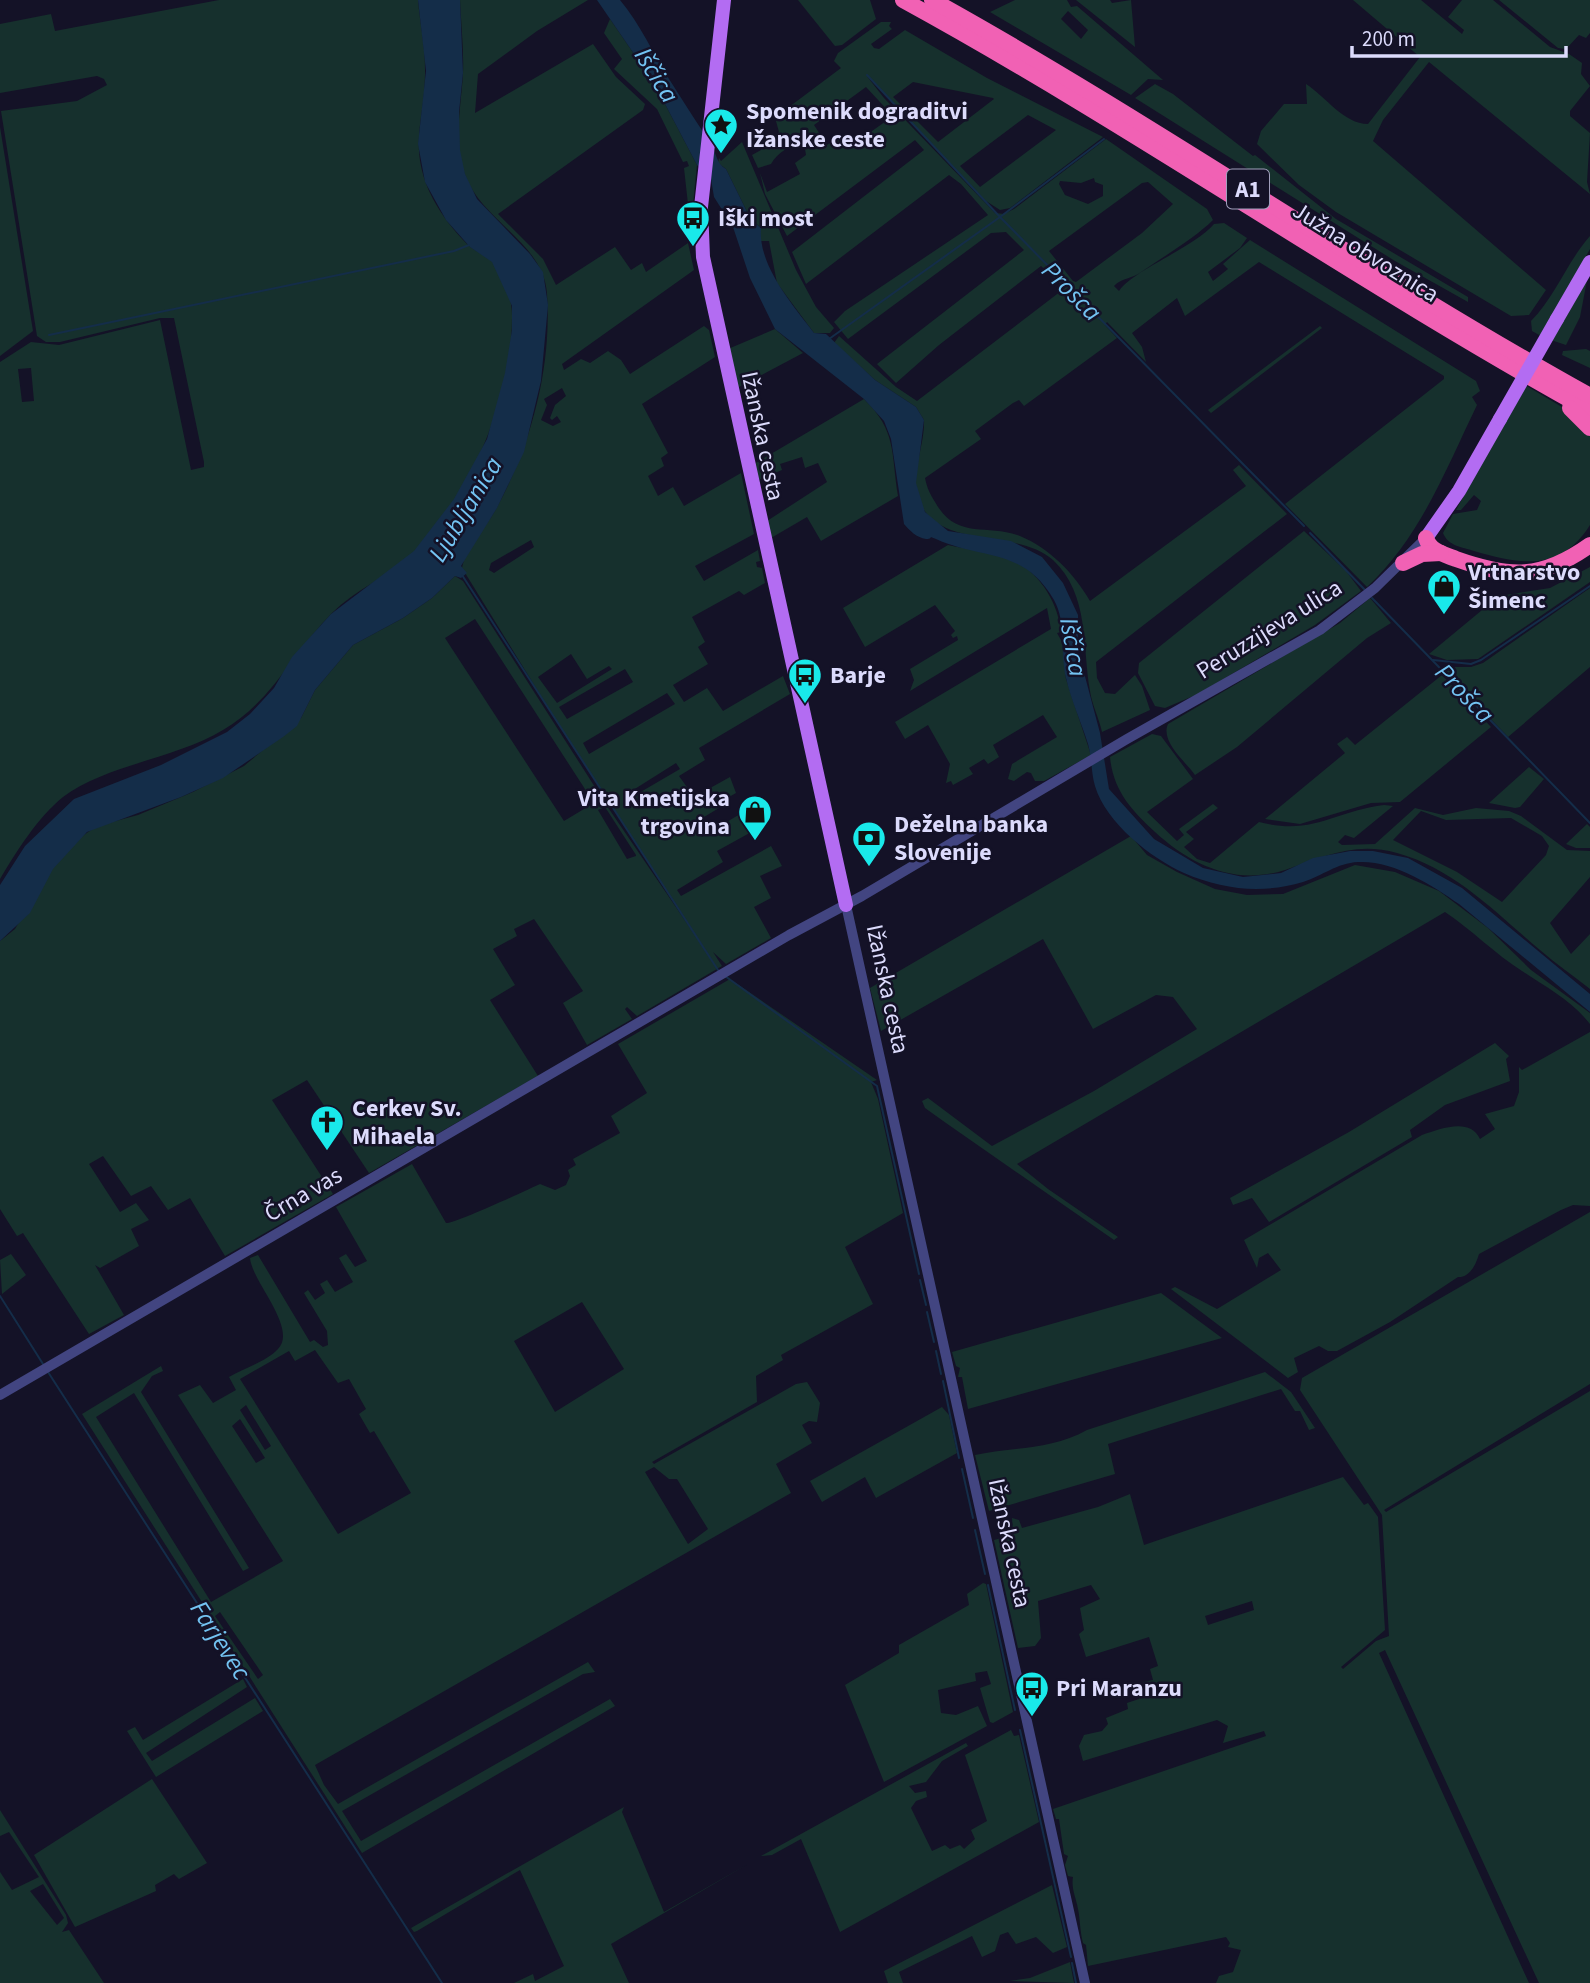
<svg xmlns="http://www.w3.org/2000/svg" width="1590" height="1983" font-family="'Source Sans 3',sans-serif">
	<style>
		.green { fill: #16302d; fill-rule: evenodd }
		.water { fill: #142d49 }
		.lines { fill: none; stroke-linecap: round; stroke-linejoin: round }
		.stream { stroke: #142d49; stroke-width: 2 }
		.minor { stroke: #424581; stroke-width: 10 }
		.major { stroke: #b36cf2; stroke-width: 14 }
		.highway { stroke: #f161b4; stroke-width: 16 }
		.major-bridge { stroke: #b36cf2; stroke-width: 14 }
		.labels { text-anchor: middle; stroke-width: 5; stroke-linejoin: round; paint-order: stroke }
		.shield { fill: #141227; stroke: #a09fbc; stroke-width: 2 }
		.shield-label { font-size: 23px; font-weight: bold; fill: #dcdbfc }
		.poi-label { font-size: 24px; font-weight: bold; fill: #dcdbfc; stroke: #141227; text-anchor: start }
		.street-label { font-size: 24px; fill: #dcdbfc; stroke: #141227 }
		.water-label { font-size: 26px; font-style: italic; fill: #73c3f2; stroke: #141227 }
	</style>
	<rect width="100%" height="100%" fill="#141227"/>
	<g class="green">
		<path d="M219,0H418C420,23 425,46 425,69C426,120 406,146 433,199C442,216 455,232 468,245C475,251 485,255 492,261C504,273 512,299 512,315C513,395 470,500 411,555C387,577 355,590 332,613C293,652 272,702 223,730C175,759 105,765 63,797C37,818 17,851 0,879V362L31,342L59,345L160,320L191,470L204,467V462L174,318H160L60,342H46L37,336L1,111L77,101L107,85L104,79L97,76L0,93V24L51,14L55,31ZM31,368L34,401L22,402L18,369Z"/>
		<path d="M460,0H588L537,31L478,74L475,113L593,44L616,77L645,104L643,110L498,214L543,259L556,285L615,247L631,270L642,263L646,272L688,243L694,270L562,364L564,370L581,359L590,363L608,351L621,360L630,374L704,326L709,330L715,357L642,404L668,453L661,458L664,466L648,476L658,496L673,487L684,506L741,473L754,534L695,566L704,581L758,550L760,561L756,562L757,567L762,568L765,583L744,595L739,591L692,617L705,642L698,647L708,664L673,685L684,702L707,688L723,711L783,676L790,694L699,748L705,760L679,776L694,797L730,777L736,793L722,801L724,805L694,823L702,837L745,811L755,830L717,851L723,862L677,890L681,896L771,846L782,866L760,876L771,898L754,907L771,938L726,964L713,952L722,966L637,1016L627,1007L625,1009L632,1019L587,1045L563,1003L583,991L534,919L514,929L517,936L493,949L515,985L490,1000L538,1076L369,1173L307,1080L272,1100L333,1194L225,1256L190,1198L168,1210L151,1186L131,1196L103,1156L89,1164L120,1212L136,1203L149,1220L131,1229L139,1246L100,1268L95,1265L124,1315L89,1334L23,1233L17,1236L0,1209V941L15,929L51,866L78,839L97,826L138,815L193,792L244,766L301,718L315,690L353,645L403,618L432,598L455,576L463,581L609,809L714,963L552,714L462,568C465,549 486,527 496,509C531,445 552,368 547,294C544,243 482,221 465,175C453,143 461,107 463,74C464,50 461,24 460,0ZM562,388L566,396L555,405L550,418L552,420L557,416L561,422L553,426L541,420L547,405L544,399ZM531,540L534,547L494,573L489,570L491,563ZM475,619L594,803L564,821L445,638ZM571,654L587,679L609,666L612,669L557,703L538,677ZM625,669L633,682L567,719L559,707ZM667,693L675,704L589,754L583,743ZM676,763L680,769L632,797L630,792ZM605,807L636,855V856L627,859L598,810Z"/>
		<polygon points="798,0 870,0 876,19 842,45 835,46"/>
		<path d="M1015,0H1067L1071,7L1077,6L1163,80L1148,79L1131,95L990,12ZM1068,11L1088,30L1081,39L1061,19Z"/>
		<polygon points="1076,0 1110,0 1112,3 1131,0 1135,47"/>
		<path d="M1353,0H1421L1462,34L1464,30L1448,17L1462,0H1493L1550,47L1569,54L1582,63L1581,74L1590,86L1570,111V116L1590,133L1587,182L1590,194L1429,62L1383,120L1373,141L1546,290L1529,315L1511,316L1336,212L1299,185L1257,144L1261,131L1284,104H1307L1306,84C1326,97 1344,124 1368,124L1420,57Z"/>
		<polygon points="1499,0 1590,0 1590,33 1586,38 1579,35 1566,49 1558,48"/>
		<polygon points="610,19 654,83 697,165 692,214 689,213 684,168 689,166 687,161 683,162 657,109 614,69 622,59 604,33"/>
		<path d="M881,22H891L889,26L892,29L871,44L874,48L879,49L905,30L987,78L1103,137L1010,208L1000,210L986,201L866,75L884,98L995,213L1004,214L1014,209L1106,139L1207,209L1213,220C1195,238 1160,259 1138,274C1129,279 1120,279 1114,286L1119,291C1133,270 1195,247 1214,224L1224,223L1247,238L1240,248L1208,272L1213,281L1228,269L1223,264L1250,240L1476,381L1480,391L1472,397L1477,405C1446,469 1420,538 1367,587L1285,504L1444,379V376L1259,262L1185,316L1177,298L1132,333L1142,347L1146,362L1107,322L1105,325L1117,338L1024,406L1019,400L1013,403L975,431L981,439L925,478C927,488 930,494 935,502C957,541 986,523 1020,536C1049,548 1074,573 1090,601L1246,486L1233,470L1239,465L1287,514L1096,662L1097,678L1105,693L1115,694L1135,675L1142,686L1150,710L1102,732C1099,718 1092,705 1090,691C1082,647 1090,595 1053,560C1016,526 930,553 917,493C912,469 925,444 924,420L916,407L875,380L834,343L839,336L896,387L917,401L1065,288L1041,266L939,345L896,383L877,364L1024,250L1006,232L991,233L848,339L834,322L845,311L988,215L961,184L949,175L806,284L792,252L924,150L915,140L787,236L765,194L760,173L767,192L800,174L795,163L806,155L804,143C791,144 777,153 771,164L758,168L752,155L761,150L759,145L765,141L768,145L776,139L774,136L779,132L776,121L781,113L841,68L834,61L838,53ZM913,82L993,98L994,99L938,142L893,97ZM866,87L893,116L847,149L839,136L827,145L814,125ZM1028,115L1056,130L980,187L960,166ZM1094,178L1095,182L1103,185V196L1088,204L1065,195L1059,184L1060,181L1081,183ZM1148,182L1173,204L1142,233L1076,282L1073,281L1049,251L1142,183Z"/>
		<polygon points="1155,84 1173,94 1253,156 1255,155 1336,219 1468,297 1468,302 1395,261 1135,98"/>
		<polygon points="0,127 33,331 0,356"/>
		<polygon points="742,142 796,270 816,307 834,328 830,333 814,333 777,283 769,241 761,241 759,226 751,220 726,169 718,163 719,158 721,161"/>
		<path d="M1590,236V249L1541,336L1532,331L1531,321C1555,297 1567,262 1590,236Z"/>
		<polygon points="1588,275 1580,317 1566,345 1551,340"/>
		<polygon points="1320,326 1322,328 1211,413 1208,410"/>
		<polygon points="775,329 803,353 737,388 728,349"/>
		<polygon points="1586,349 1590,351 1590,368 1562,355 1563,351"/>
		<path d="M1525,385L1567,410L1590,436V525C1560,573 1520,564 1474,551C1462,547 1448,546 1443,533L1453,514L1477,510L1481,501L1474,495L1461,510H1456Z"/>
		<path d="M864,399C897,431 891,453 898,496L821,541L807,517L771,538L767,521L827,482L818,463L805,468L802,457L780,464L782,470L758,480L754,464Z"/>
		<polygon points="1304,531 1346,571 1361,591 1315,625 1198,694 1165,708 1155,706 1138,673 1139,663"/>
		<path d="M948,545C966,549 986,551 1003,556C1036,566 1058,600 1061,632L1057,633L1062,642L1066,679L1091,755L1044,781H1035L1031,773L1027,772L1014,781L1008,779L1012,764L1057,737L1043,715L993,745L999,757L988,764L984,759L969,768L973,774L953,785L951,781L946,783L950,764L928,725L905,739L895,722L1051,629L1047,608L910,691L914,680L910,669L958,640L957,636L953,638L951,635L955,631L935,605L865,647L843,608Z"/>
		<polygon points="1590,567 1590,582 1478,659 1447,660 1429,654 1499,596 1550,588"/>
		<polygon points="1590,588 1590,667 1508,737 1441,667 1471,667 1483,663"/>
		<path d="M1370,598L1391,623L1367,638L1237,747L1195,775C1186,762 1160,742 1168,724L1340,623Z"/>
		<polygon points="1442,675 1491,727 1400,802 1371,803 1300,824 1265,819 1345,753 1337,744 1347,737 1355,745"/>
		<path d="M1152,734L1161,736L1193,779L1147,812L1177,841L1184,835L1179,829L1213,804L1218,808L1186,832L1194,839L1184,847L1197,859L1210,863L1259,822C1313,836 1335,811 1384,805L1393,806L1354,838L1345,835L1338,842L1342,845L1375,844L1415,808L1443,815L1476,808L1509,811L1521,816L1567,850L1590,851V877L1550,923L1571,954L1590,934V989C1574,976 1556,964 1540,950C1496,913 1455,869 1397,853C1355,841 1323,857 1285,870C1235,886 1191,865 1155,832C1131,810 1113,790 1110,757ZM1421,811L1446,820L1511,818L1542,836L1549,846L1546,855L1502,902L1457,872L1393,840Z"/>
		<polygon points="1529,767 1544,779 1520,807 1515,808 1489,803"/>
		<polygon points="1587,824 1590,827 1590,848 1576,848 1566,844"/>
		<path d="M1131,836L1147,855L1177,872L1215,889L1247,895L1283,894L1355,865L1395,872L1439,891L1488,928L1531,970L1590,1013V1024C1572,1001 1546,987 1522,971C1495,954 1472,930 1445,912L1017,1164L1048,1189L1118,1237L1114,1240L946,1123L925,1108L922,1101L928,1098L992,1146L1094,1091L1197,1029L1173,997L1156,995L1093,1029L1043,939L881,1031L870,988Z"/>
		<path d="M730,979L877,1080L871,1082L878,1099L903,1213L845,1247L873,1304L781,1355L783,1360L756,1376L757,1402L652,1462L654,1464L796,1384L807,1382L820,1403L817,1422L809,1421L802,1425L812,1443L776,1464L791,1493L315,1765L324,1785L338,1804L588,1662L595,1672L583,1674L342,1811L361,1841L610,1699L615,1706L362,1853L82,1414L161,1366L163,1371L152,1376L141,1392L249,1568L243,1571L134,1393L96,1417L211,1602L283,1561L178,1395L200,1385L213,1403L236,1390L229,1377C243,1369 267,1361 278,1349C298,1328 252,1282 250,1258L258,1255L310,1342L314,1340L323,1347L328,1345L327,1331L304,1293L308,1290L315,1300L325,1293L320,1284L327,1280L335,1292L353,1282L339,1258L346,1254L355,1267L367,1261L336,1207L412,1164L446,1223C454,1224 527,1190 540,1184L555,1190L566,1185L570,1176L568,1170L576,1165L573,1159L620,1133L611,1116L647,1093L618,1044ZM582,1302L624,1369L555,1412L514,1341ZM315,1350L338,1383L349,1379L366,1409L359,1414L370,1433L374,1431L411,1493L338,1534L240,1379L289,1351L295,1361ZM246,1405L271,1446L265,1450L240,1410ZM240,1419L265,1458L256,1463L232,1426ZM654,1467L669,1479H677L708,1529L688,1544L645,1472ZM220,1612L263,1675L258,1679L215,1616Z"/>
		<path d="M1590,1032V1206L1573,1205L1561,1210L1479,1254C1476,1265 1469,1278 1458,1277L1390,1322L1337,1351H1328L1319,1346L1294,1358L1298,1372L1288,1378L1171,1289L1175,1287L1217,1309L1281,1270L1268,1253L1259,1258L1257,1268L1244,1240L1422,1135C1440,1129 1470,1117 1480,1139L1495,1129L1485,1114L1514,1106L1519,1092V1067L1522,1070Z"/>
		<polygon points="1495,1043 1509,1056 1506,1059 1510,1081 1445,1105 1410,1130 1412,1137 1269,1222 1252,1198 1233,1205 1230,1198 1349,1132"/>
		<path d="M1590,1212V1384L1384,1510L1386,1512L1590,1391V1983H1539L1385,1650L1379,1653L1529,1983H1216L1219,1976L1233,1972L1241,1950L1228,1947L1230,1943L1226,1937L1088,1966L1086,1945L1083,1943C1080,1932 1080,1918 1078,1909C1076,1897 1071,1889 1073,1877L1068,1876L1065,1865L1068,1856L1064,1854L1059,1819H1056L1053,1809L1266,1736L1264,1731L1223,1743L1228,1726L1217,1720L1083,1761L1079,1746L1084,1735L1102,1731L1108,1724L1106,1718L1128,1709L1127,1703L1139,1699L1138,1695L1147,1692L1143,1682L1153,1680L1150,1669L1158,1666L1149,1637L1086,1657L1079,1634L1084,1630L1080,1608L1100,1599L1091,1585L1038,1601L1041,1638L1035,1646L1018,1648L994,1540L1013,1535L1012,1518L1019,1520L1022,1528L1098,1507L1130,1494L1144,1545L1343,1477L1364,1505L1368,1503L1378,1517L1385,1630L1341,1667L1343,1669L1376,1641L1389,1636L1382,1515L1300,1390L1302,1378ZM1252,1601L1254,1610L1208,1625L1205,1616Z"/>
		<polygon points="11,1254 26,1275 2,1294 0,1260"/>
		<polygon points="1161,1293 1222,1338 968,1409 962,1377 958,1377 960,1368 956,1366 952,1352"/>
		<path d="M1265,1372L1291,1392L1315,1428L1309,1430L1300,1411H1295L1281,1389L1108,1444L1115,1474L989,1511L975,1455C1014,1447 1051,1450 1087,1430Z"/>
		<polygon points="942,1407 949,1415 957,1453 876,1498 865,1477 822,1502 810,1481"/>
		<polygon points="983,1583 986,1584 1013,1712 993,1723 990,1722 980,1688 991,1684 987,1671 975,1673 976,1681 938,1690 941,1713 956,1715 978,1706 987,1726 884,1782 845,1685 899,1653 899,1645 969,1605 967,1594"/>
		<polygon points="243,1679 247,1687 146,1753 152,1761 255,1698 263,1711 156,1777 127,1731 135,1727 143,1740"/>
		<polygon points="1011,1730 1014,1736 1019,1735 1039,1822 840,1932 801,1839 772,1855 761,1856 966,1743 968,1746 942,1761 926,1782 909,1786 915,1793 926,1791 927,1797 916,1801 911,1808 932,1851 945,1845 950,1849 960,1845 964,1849 975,1839 971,1830 987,1821 965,1755"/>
		<polygon points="152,1779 207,1863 179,1879 174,1874 155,1885 156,1891 75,1927 34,1855"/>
		<polygon points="624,1807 622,1812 664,1912 748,1864 611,1944 629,1983 514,1983 533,1974 535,1981 564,1966 520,1870 417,1931 414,1932 411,1928"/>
		<path d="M0,1810L66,1915L68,1923L62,1932L69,1930L104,1983H0V1872L12,1890L39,1877L9,1832L0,1836ZM43,1884L64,1918L57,1925L30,1891Z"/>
		<polygon points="1052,1885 1067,1947 1053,1953 1036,1937 1016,1944 1008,1932 1000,1935 995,1951 982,1957 972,1936 899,1972 903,1983 888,1983 884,1971"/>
		<polygon points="1070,1962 1074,1983 1009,1981 1030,1978"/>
	</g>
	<g class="water">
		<polygon points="418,0 460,0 463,73 459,112 460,150 465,174 477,199 530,254 543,272 548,305 541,381 524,452 497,508 461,566 467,573 461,578 455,576 432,598 403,618 353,645 315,690 297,726 283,737 223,778 181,797 87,832 53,869 30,913 0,941 0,885 25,846 74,799 161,765 227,732 250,714 274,688 292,657 331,614 414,551 454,499 487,439 505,373 512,330 512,306 492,262 470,247 446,220 425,182 418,144 426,71"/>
		<path d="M597,0H620C640,24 653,53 669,79C683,101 695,120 710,142C716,151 716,164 726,169L751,220L761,228C758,266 793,305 814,333L826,334L875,380L916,407L924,420L916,483L925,512L948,531L1011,541L1042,557L1063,583L1078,615V650L1100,733L1109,789L1154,839L1203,868L1243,877L1281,873L1313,858L1350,851H1373L1408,858L1462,888L1590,994V1012L1459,904C1432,885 1393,860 1358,862C1337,863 1322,876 1303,882C1263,894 1223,890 1184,873C1151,858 1106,823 1095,786C1091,773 1092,758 1088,744C1081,722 1071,700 1066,678C1060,654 1067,623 1054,600C1023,547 982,560 936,539C927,535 934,539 926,539C917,538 909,530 904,524L891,439L884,421L864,399L775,329L750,278L733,227L714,197L711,179L697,165L654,83Z"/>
	</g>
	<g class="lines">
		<g class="stream">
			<polyline points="867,75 1000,217 1104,139"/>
			<polyline points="49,335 454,251 469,245"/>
			<polyline points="829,339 1000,217 1304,526"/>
			<polyline points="1310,533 1366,591"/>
			<polyline points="462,575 718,970"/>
			<polyline points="1372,598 1590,823"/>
			<polyline points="1433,660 1471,664 1481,660 1590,586"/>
			<polyline points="725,976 877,1086 919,1274"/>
			<polyline points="920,1280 926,1305"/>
			<polyline points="0,1296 43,1364"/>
			<polyline points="927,1312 934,1342"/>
			<polyline points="936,1351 941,1374"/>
			<polyline points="48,1372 442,1983"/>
			<polyline points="943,1381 959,1458"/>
			<polyline points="962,1469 973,1518"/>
			<polyline points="975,1530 985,1574"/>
			<polyline points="988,1585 1015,1710"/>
			<polyline points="1020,1730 1071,1957"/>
			<polyline points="1072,1963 1076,1983"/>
		</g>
		<g class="minor">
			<polyline points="846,905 1085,1983"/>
			<polyline points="0,1395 789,935 862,896 1127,739 1320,630 1375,588 1426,538"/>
		</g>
		<g class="major">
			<polyline points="724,0 701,207 703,257 846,905"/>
			<polyline points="1557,319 1590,262"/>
			<polyline points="1426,538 1459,491 1500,419"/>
		</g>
		<g class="highway">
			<path d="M903,0C1137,128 1356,282 1590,411"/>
			<path d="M932,0C1156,124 1366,272 1590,396"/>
			<polyline points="1570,408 1590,428"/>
			<path d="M1426,538C1430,551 1443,554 1456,559C1510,578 1541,580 1590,545"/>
			<polyline points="1403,563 1422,554 1441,553"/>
		</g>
		<polyline class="major-bridge" points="1500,419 1557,319"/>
	</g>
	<defs>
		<g id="sight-pin" transform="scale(1.75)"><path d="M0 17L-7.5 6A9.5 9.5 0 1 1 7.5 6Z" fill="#19e9ea" stroke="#141227"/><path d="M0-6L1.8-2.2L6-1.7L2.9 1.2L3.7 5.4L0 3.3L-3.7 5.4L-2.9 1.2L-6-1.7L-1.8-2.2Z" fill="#111"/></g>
		<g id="bus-pin" transform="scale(1.75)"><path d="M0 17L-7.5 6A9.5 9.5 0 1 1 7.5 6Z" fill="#19e9ea" stroke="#141227"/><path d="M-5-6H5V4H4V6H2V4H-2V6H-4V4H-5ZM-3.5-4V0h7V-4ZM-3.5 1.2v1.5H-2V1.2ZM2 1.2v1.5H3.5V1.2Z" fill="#111"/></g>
		<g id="shop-pin" transform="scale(1.75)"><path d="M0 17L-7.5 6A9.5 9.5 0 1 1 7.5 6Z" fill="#19e9ea" stroke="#141227"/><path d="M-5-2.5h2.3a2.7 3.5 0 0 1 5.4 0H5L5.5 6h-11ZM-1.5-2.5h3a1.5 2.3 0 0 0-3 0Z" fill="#111"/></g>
		<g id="bank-pin" transform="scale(1.75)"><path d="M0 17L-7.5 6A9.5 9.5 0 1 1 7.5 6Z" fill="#19e9ea" stroke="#141227"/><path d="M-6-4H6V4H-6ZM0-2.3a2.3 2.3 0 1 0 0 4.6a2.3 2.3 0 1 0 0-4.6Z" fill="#111"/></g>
		<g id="church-pin" transform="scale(1.75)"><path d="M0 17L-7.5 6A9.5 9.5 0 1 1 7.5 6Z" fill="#19e9ea" stroke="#141227"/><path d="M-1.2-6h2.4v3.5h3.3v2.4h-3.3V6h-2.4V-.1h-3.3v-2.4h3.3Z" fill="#111"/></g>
	</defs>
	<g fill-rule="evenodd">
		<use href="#sight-pin" x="721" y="125"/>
		<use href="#bus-pin" x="693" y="218"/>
		<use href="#shop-pin" x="1444" y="586"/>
		<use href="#bus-pin" x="805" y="675"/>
		<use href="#shop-pin" x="755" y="812"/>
		<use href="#bank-pin" x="869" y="838"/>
		<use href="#church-pin" x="327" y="1122"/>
		<use href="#bus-pin" x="1032" y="1688"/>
	</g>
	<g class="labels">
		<rect class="shield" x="1227" y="169.5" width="42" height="39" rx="5"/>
		<g class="shield-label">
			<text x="1248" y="197">A1</text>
		</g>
		<g class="poi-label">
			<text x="746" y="119">Spomenik dograditvi<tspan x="746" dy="28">Ižanske ceste</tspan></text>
			<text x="718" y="226">Iški most</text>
			<text x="1468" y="580">Vrtnarstvo<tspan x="1468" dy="28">Šimenc</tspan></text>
			<text x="830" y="683">Barje</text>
			<text x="730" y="806" text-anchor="end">Vita Kmetijska<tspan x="730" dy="28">trgovina</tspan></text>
			<text x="894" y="832">Deželna banka<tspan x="894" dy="28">Slovenije</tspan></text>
			<text x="352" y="1116">Cerkev Sv.<tspan x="352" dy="28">Mihaela</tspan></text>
			<text x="1056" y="1696">Pri Maranzu</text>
		</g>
		<g class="street-label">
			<text transform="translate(1366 252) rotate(32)" y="8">Južna obvoznica</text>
			<text transform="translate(763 436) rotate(78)" y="8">Ižanska cesta</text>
			<text transform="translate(1269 629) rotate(-32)" y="8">Peruzzijeva ulica</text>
			<text transform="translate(888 989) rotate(78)" y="8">Ižanska cesta</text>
			<text transform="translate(303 1194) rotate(-30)" y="8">Črna vas</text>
			<text transform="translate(1010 1543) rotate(78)" y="8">Ižanska cesta</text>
		</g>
		<g class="water-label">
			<text transform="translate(657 75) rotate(58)" y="9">Iščica</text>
			<text transform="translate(1072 291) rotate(45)" y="9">Prošca</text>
			<text transform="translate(465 509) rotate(-59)" y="9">Ljubljanica</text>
			<text transform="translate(1074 647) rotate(80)" y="9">Iščica</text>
			<text transform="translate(1465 693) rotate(46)" y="9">Prošca</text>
			<text transform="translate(221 1640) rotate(57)" y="9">Farjevec</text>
		</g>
	</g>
	<path d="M1352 46v10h214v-10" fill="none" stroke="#dcdbfc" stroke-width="3.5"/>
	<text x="1362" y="46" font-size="21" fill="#dcdbfc" stroke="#141227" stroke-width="5" paint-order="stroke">200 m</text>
</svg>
